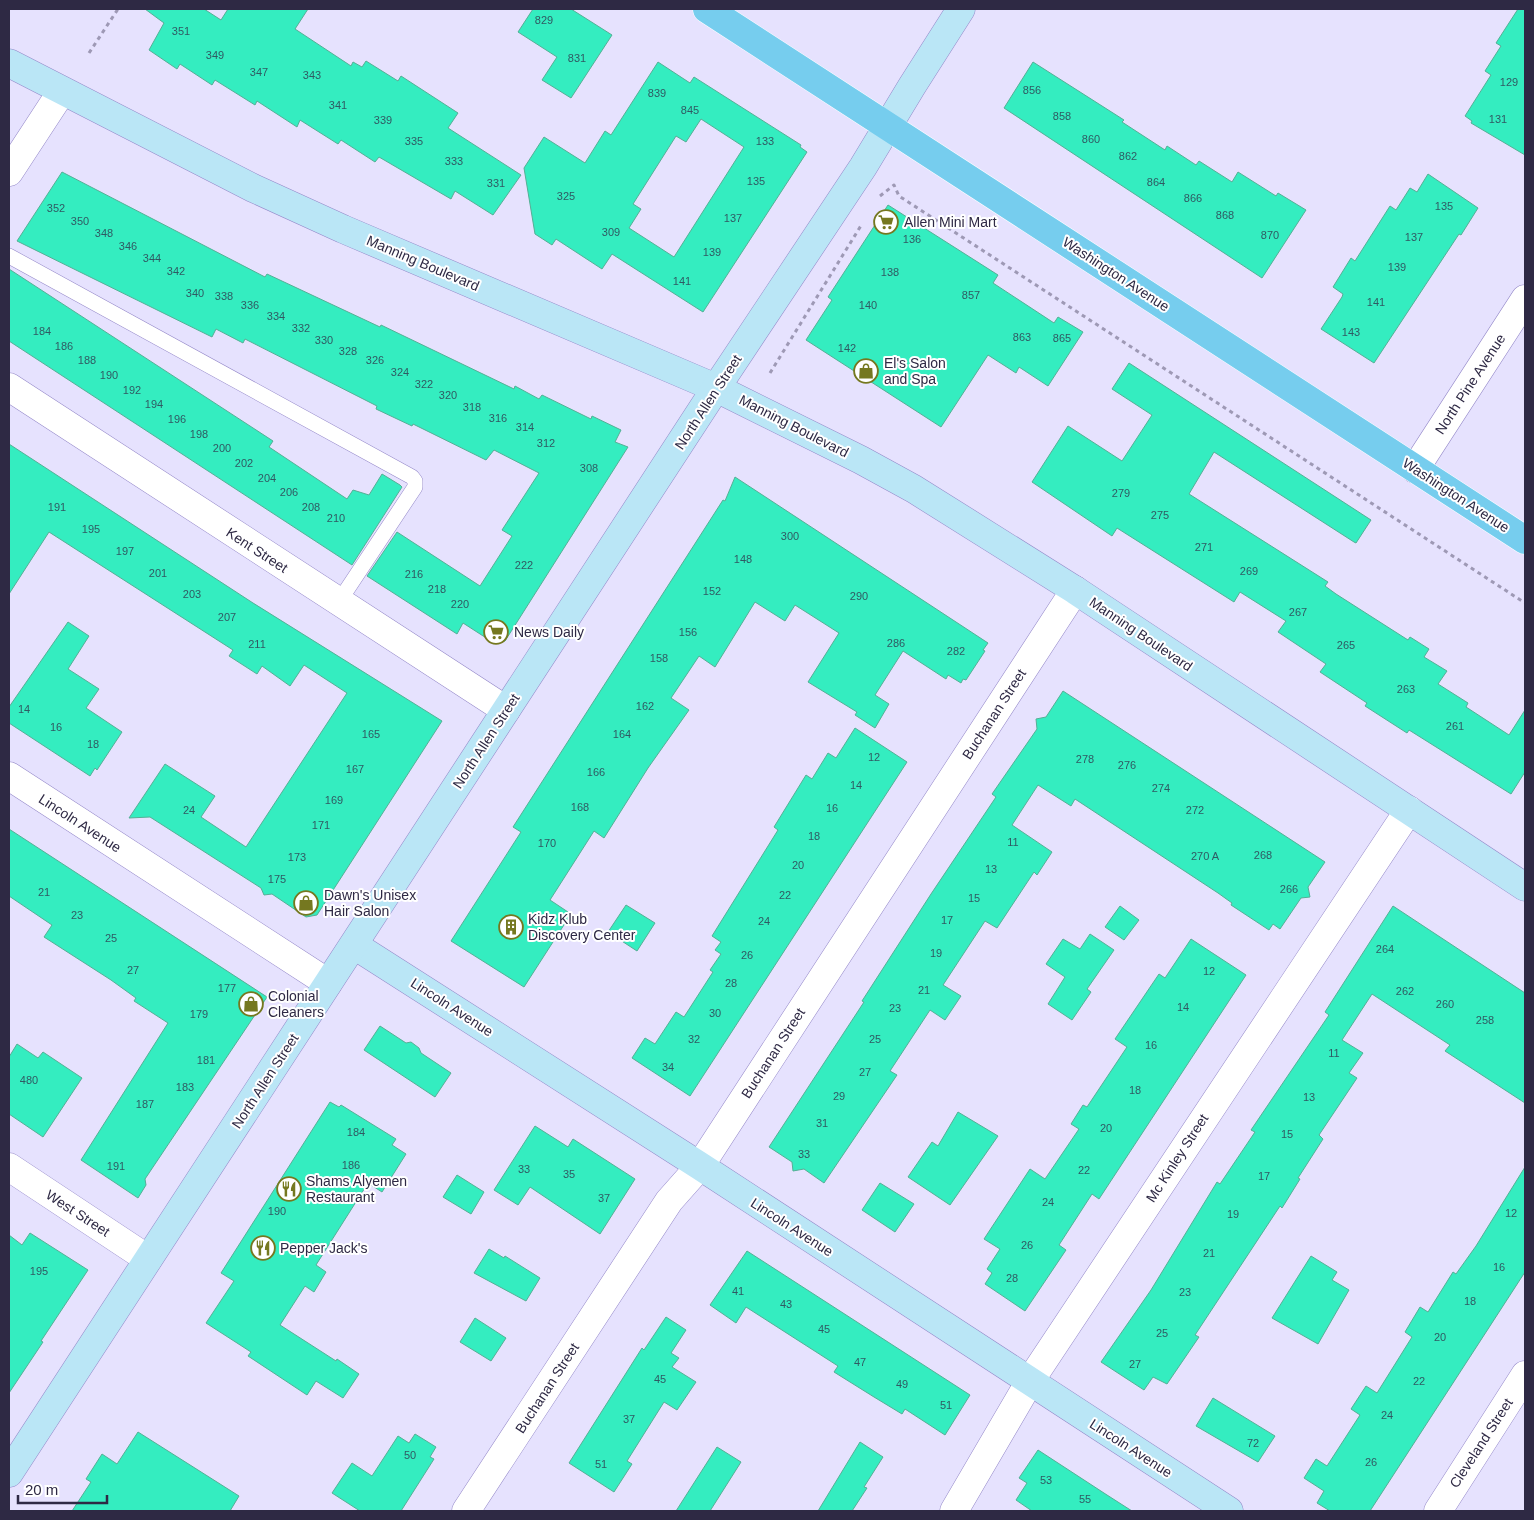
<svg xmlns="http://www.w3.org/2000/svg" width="1534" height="1520" font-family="Helvetica,sans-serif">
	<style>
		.building { fill: #34edc0; stroke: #55af95; fill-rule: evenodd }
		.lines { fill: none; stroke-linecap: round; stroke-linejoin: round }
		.lane-casing { stroke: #9488c9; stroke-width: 16 }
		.street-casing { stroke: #9488c9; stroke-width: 29 }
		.secondary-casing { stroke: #9488c9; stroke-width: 29 }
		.primary-casing { stroke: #fff; stroke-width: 29 }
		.path { stroke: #9e99b5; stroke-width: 3; stroke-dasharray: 4 4; stroke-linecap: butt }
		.lane { stroke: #fff; stroke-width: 15 }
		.street { stroke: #fff; stroke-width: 28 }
		.secondary { stroke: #bae6f6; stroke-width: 28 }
		.primary { stroke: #76cdee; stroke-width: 28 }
		.labels { text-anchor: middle; stroke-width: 4; stroke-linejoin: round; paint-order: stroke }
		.number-label { font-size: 11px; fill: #305a63 }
		.poi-label { font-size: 14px; fill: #2e2944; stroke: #fff; text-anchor: start }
		.street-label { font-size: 14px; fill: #2e2944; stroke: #fff }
	</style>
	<rect width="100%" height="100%" fill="#e6e2fe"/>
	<g class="building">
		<polygon points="145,9 204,9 221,20 228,9 308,9 295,29 351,66 353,62 362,67 366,61 398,81 401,76 458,113 448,128 521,175 493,215 455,191 451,199 379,157 375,162 341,140 338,144 300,120 297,127 257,101 255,105 215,80 212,85 180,64 177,69 149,50 164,23"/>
		<polygon points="533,9 571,9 612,35 571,98 542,80 557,57 518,32"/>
		<polygon points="1518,9 1525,9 1525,155 1471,123 1472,121 1465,116 1491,75 1485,71 1501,46 1496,43"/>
		<path d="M658,62L690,83L694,77L801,145L800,147L807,152L703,312L612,254L602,269L556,239L552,245L535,234L524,168L544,137L585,163L605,131L611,135ZM701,119L744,147L674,257L629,228L641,209L633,204L676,136L686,142Z"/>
		<polygon points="1033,62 1124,120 1122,122 1165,150 1167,146 1196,165 1199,161 1232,182 1238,172 1276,196 1278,193 1306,210 1262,278 1004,108"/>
		<polygon points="62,172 265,277 267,274 380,327 381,325 514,389 515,386 539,399 542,395 591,419 592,416 621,430 615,442 628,447 505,641 494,643 463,623 457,634 367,576 397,532 480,586 512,536 502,530 539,473 494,450 486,460 413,424 412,426 376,409 377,406 245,339 243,343 216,329 212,337 17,241"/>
		<polygon points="1428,174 1478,208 1461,235 1459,234 1374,363 1321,329 1342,297 1343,294 1333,287 1351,258 1355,261 1390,206 1396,210 1410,188 1417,192"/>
		<polygon points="888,205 998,275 993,283 1054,323 1058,317 1083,332 1048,386 1019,367 1016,373 988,355 941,427 806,340 832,300 828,297"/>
		<polygon points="9,269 273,441 269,447 347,499 353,490 369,495 382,474 400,485 402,487 352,565 9,341"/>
		<polygon points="1129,363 1371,520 1356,543 1354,542 1214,452 1189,494 1328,582 1325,586 1336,594 1408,640 1410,637 1429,649 1424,657 1447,671 1438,684 1468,703 1466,707 1509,735 1525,710 1525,772 1511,794 1409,730 1407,733 1365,706 1367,703 1320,672 1326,664 1278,632 1286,621 1240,592 1234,602 1117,528 1112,536 1032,482 1068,426 1122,461 1152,415 1112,389"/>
		<polygon points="9,444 253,603 442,721 317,915 306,917 272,894 264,895 261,888 150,817 129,818 165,764 215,796 201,817 246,847 347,693 304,665 290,686 262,666 257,674 229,656 233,650 49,532 9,594"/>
		<polygon points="735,477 988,643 983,650 985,651 966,680 963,679 961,683 948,675 946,679 903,651 875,695 889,704 875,728 855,715 857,712 808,682 839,633 795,605 785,621 755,602 715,667 699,656 671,698 689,710 648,768 604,838 594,831 550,900 571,914 524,987 451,941 521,832 513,827 723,500 725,501"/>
		<polygon points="68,622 89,636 68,669 99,689 86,708 122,732 97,770 95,768 90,776 9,723 9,707"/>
		<polygon points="1063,691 1325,862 1308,887 1310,897 1301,898 1280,929 1273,924 1269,930 1231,905 1232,903 1218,893 1075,799 1071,806 1038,785 1012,825 1052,852 1037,875 1034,872 997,928 985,921 943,985 961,996 945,1020 930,1010 890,1071 897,1075 824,1183 804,1169 793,1171 792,1162 769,1147 864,1002 862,1001 931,894 996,797 992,794 1037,729 1036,719 1046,717"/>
		<polygon points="855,728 907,762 690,1096 632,1058 645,1038 655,1044 676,1012 684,1017 713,972 710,970 721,954 715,950 721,942 712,936 778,830 774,827 806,775 812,779 828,753 836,758"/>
		<polygon points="9,829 267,997 145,1179 146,1185 138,1198 81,1160 168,1023 134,1001 136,998 111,980 44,937 52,925 9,896"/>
		<polygon points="626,905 655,923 637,951 608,932"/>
		<polygon points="1120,906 1139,920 1124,940 1105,927"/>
		<polygon points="1393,906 1525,993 1525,1103 1445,1051 1450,1045 1372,994 1342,1040 1363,1053 1349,1073 1357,1078 1319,1135 1323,1139 1298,1178 1300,1179 1282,1208 1280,1206 1195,1335 1199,1337 1167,1384 1153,1377 1144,1390 1101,1362 1151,1290 1217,1182 1220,1184 1255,1132 1251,1130 1329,1015 1325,1012"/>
		<polygon points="1090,934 1114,950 1087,989 1091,992 1072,1020 1048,1004 1065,977 1046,964 1063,939 1080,949"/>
		<polygon points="1191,939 1246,975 1099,1199 1092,1194 1059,1245 1066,1250 1025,1311 985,1284 992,1273 987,1269 1000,1249 984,1239 1030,1169 1045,1179 1079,1129 1071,1124 1083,1105 1087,1107 1127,1047 1115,1039 1159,974 1165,978"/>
		<polygon points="380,1026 406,1043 411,1042 419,1048 421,1053 451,1073 435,1097 364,1050"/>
		<polygon points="17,1044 38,1058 43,1052 82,1078 43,1137 9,1114 9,1057"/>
		<polygon points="330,1102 339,1107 341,1105 396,1139 392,1145 406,1154 382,1192 368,1183 316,1265 326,1272 314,1292 305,1286 280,1325 336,1361 337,1359 359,1374 343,1398 316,1381 307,1395 248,1356 251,1352 206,1323 234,1281 221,1273"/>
		<polygon points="958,1112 998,1136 950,1205 908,1177 932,1142 938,1146"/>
		<polygon points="535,1126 568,1147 573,1139 635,1179 600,1234 530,1187 518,1205 494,1190"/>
		<polygon points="1525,1167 1525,1272 1370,1511 1330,1511 1317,1503 1324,1491 1304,1478 1316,1459 1327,1466 1360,1415 1351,1409 1366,1386 1377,1393 1412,1337 1405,1332 1420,1307 1428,1312 1453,1272 1456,1274 1476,1246"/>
		<polygon points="457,1175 484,1192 471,1214 443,1197"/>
		<polygon points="880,1183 914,1204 895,1232 862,1210"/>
		<polygon points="30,1233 88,1270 41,1341 43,1342 9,1393 9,1235 22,1245"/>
		<polygon points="489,1249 504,1258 505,1256 540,1278 526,1301 474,1273"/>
		<polygon points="747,1251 970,1395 945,1435 905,1409 902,1414 874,1397 834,1372 838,1366 746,1307 736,1323 710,1305"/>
		<polygon points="1311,1256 1337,1272 1332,1280 1349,1290 1318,1344 1272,1318"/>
		<polygon points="666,1317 686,1330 671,1353 679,1358 672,1367 696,1382 677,1410 664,1402 627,1461 632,1464 614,1492 569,1463 642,1348 644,1350"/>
		<polygon points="475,1318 506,1338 491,1361 460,1342"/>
		<polygon points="1213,1398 1275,1436 1258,1462 1196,1426"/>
		<polygon points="138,1432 239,1496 230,1511 72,1511 91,1482 86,1479 102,1454 117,1464"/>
		<polygon points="415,1434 436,1447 430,1457 434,1459 401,1511 360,1511 332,1493 352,1463 372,1476 398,1436 409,1443"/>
		<polygon points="860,1442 883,1457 864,1487 867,1488 852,1511 818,1511"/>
		<polygon points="717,1447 741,1462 710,1511 676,1511"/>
		<polygon points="1038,1450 1107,1495 1132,1511 1032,1511 1016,1500 1027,1483 1019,1478"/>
	</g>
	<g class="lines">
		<g class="lane-casing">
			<polyline id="lane" points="9,256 412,477 415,481 415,487 338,603"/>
		</g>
		<g class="street-casing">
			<g id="street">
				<polyline points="9,172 62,91"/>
				<polyline points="9,387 506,710"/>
				<polyline points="1415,469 1525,299"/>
				<polyline points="9,776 328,983"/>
				<polyline points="9,1167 148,1259"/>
				<polyline points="466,1511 669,1201 700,1166 1075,590"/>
				<polyline points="954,1511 1030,1381 1409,810"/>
				<polyline points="1438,1511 1525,1375"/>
			</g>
		</g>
		<g class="secondary-casing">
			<g id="secondary">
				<polyline points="9,63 253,188 343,229 716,388 861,460 914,489 1075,590 1525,887"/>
				<polyline points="354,945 700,1166 1229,1511"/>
				<polyline points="9,1473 716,388 863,167 912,86 961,9"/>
			</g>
		</g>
		<g class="primary-casing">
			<polyline id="primary" points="707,9 1525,540"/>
		</g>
		<g class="path">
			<polyline points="89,53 118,9"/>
			<polyline points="880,196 894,185 899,196 1525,603"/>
			<polyline points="770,373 862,224"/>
		</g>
		<use href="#lane" class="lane"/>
		<use href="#street" class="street"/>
		<use href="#secondary" class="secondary"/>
		<use href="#primary" class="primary"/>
	</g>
	<defs>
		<g id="supermarket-ring" transform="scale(1.25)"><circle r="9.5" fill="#fff" stroke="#757820" stroke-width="1.5"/><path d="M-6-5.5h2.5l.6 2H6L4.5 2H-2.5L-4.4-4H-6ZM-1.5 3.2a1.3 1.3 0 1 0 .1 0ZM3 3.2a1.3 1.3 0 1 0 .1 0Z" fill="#757820"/></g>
		<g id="shop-ring" transform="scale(1.25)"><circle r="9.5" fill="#fff" stroke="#757820" stroke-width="1.5"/><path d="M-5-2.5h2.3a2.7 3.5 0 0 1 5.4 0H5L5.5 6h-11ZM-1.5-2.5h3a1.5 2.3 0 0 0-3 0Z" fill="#757820"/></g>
		<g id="building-ring" transform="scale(1.25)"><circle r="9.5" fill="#fff" stroke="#757820" stroke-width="1.5"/><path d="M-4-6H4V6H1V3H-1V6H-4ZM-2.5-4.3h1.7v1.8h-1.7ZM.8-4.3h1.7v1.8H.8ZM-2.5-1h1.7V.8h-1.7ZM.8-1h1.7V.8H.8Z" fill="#757820"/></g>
		<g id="restaurant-ring" transform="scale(1.25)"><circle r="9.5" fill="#fff" stroke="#757820" stroke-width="1.5"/><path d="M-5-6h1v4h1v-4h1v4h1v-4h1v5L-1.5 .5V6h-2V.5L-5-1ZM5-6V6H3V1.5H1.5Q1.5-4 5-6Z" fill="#757820"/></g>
	</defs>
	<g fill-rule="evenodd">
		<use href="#supermarket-ring" x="886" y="222"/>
		<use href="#shop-ring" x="866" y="371"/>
		<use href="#supermarket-ring" x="496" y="632"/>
		<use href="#shop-ring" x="306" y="903"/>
		<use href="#building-ring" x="511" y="927"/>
		<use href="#shop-ring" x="251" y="1004"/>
		<use href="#restaurant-ring" x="289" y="1189"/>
		<use href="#restaurant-ring" x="263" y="1248"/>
	</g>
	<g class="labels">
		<g class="number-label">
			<text x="544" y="24">829</text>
			<text x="181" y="35">351</text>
			<text x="215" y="59">349</text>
			<text x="577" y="62">831</text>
			<text x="259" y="76">347</text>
			<text x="312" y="79">343</text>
			<text x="1509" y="86">129</text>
			<text x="1032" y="94">856</text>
			<text x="657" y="97">839</text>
			<text x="338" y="109">341</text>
			<text x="690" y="114">845</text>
			<text x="1062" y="120">858</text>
			<text x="1498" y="123">131</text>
			<text x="383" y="124">339</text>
			<text x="1091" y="143">860</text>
			<text x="414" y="145">335</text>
			<text x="765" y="145">133</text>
			<text x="1128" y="160">862</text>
			<text x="454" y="165">333</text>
			<text x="756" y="185">135</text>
			<text x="1156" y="186">864</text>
			<text x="496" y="187">331</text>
			<text x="566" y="200">325</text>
			<text x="1193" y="202">866</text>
			<text x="1444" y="210">135</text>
			<text x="56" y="212">352</text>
			<text x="1225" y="219">868</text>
			<text x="733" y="222">137</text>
			<text x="80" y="225">350</text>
			<text x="611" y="236">309</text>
			<text x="104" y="237">348</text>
			<text x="1270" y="239">870</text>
			<text x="1414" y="241">137</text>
			<text x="912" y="243">136</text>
			<text x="128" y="250">346</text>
			<text x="712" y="256">139</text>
			<text x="152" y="262">344</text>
			<text x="1397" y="271">139</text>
			<text x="176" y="275">342</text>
			<text x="890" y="276">138</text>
			<text x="682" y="285">141</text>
			<text x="195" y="297">340</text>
			<text x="971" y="299">857</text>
			<text x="224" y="300">338</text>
			<text x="1376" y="306">141</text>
			<text x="250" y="309">336</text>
			<text x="868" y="309">140</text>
			<text x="276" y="320">334</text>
			<text x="301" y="332">332</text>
			<text x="42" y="335">184</text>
			<text x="1351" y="336">143</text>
			<text x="1022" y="341">863</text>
			<text x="1062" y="342">865</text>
			<text x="324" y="344">330</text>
			<text x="64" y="350">186</text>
			<text x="847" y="352">142</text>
			<text x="348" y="355">328</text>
			<text x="87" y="364">188</text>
			<text x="375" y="364">326</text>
			<text x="400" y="376">324</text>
			<text x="109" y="379">190</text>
			<text x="424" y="388">322</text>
			<text x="132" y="394">192</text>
			<text x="448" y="399">320</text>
			<text x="154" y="408">194</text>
			<text x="472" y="411">318</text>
			<text x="498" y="422">316</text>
			<text x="177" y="423">196</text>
			<text x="525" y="431">314</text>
			<text x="199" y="438">198</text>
			<text x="546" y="447">312</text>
			<text x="222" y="452">200</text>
			<text x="244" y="467">202</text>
			<text x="589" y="472">308</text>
			<text x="267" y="482">204</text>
			<text x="289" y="496">206</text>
			<text x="1121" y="497">279</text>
			<text x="57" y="511">191</text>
			<text x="311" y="511">208</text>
			<text x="1160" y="519">275</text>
			<text x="336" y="522">210</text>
			<text x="91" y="533">195</text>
			<text x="790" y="540">300</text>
			<text x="1204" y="551">271</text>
			<text x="125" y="555">197</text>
			<text x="743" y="563">148</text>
			<text x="524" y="569">222</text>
			<text x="1249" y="575">269</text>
			<text x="158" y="577">201</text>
			<text x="414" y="578">216</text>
			<text x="437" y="593">218</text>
			<text x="712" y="595">152</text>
			<text x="192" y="598">203</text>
			<text x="859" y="600">290</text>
			<text x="460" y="608">220</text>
			<text x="1298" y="616">267</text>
			<text x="227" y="621">207</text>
			<text x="688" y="636">156</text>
			<text x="896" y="647">286</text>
			<text x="257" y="648">211</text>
			<text x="1346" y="649">265</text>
			<text x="956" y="655">282</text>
			<text x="659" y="662">158</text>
			<text x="1406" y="693">263</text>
			<text x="645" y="710">162</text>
			<text x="24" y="713">14</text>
			<text x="1455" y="730">261</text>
			<text x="56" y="731">16</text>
			<text x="371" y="738">165</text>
			<text x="622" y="738">164</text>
			<text x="93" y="748">18</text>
			<text x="874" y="761">12</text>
			<text x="1085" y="763">278</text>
			<text x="1127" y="769">276</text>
			<text x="355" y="773">167</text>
			<text x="596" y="776">166</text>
			<text x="856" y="789">14</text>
			<text x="1161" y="792">274</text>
			<text x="334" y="804">169</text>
			<text x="580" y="811">168</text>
			<text x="832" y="812">16</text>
			<text x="189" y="814">24</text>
			<text x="1195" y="814">272</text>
			<text x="321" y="829">171</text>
			<text x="814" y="840">18</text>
			<text x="1013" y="846">11</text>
			<text x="547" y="847">170</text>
			<text x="1263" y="859">268</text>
			<text x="1205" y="860">270 A</text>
			<text x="297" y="861">173</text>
			<text x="798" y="869">20</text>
			<text x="991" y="873">13</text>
			<text x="277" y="883">175</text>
			<text x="1289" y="893">266</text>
			<text x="44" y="896">21</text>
			<text x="785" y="899">22</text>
			<text x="974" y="902">15</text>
			<text x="77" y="919">23</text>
			<text x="947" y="924">17</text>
			<text x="764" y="925">24</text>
			<text x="111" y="942">25</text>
			<text x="1385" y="953">264</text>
			<text x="936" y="957">19</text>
			<text x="747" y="959">26</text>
			<text x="133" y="974">27</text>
			<text x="1209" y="975">12</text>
			<text x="731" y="987">28</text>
			<text x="227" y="992">177</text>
			<text x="924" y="994">21</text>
			<text x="1405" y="995">262</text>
			<text x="1445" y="1008">260</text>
			<text x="1183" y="1011">14</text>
			<text x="895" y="1012">23</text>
			<text x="715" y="1017">30</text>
			<text x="199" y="1018">179</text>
			<text x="1485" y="1024">258</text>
			<text x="694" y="1043">32</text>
			<text x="875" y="1043">25</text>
			<text x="1151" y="1049">16</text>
			<text x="1334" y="1057">11</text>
			<text x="206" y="1064">181</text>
			<text x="668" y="1071">34</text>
			<text x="865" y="1076">27</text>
			<text x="29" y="1084">480</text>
			<text x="185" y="1091">183</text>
			<text x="1135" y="1094">18</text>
			<text x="839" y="1100">29</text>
			<text x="1309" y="1101">13</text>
			<text x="145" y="1108">187</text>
			<text x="822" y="1127">31</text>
			<text x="1106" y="1132">20</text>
			<text x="356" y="1136">184</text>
			<text x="1287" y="1138">15</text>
			<text x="804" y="1158">33</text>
			<text x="351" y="1169">186</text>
			<text x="116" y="1170">191</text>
			<text x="524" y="1173">33</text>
			<text x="1084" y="1174">22</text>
			<text x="569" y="1178">35</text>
			<text x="1264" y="1180">17</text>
			<text x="604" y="1202">37</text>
			<text x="1048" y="1206">24</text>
			<text x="277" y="1215">190</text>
			<text x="1511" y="1217">12</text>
			<text x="1233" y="1218">19</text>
			<text x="1027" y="1249">26</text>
			<text x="1209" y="1257">21</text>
			<text x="1499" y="1271">16</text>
			<text x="39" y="1275">195</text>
			<text x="1012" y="1282">28</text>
			<text x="738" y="1295">41</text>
			<text x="1185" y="1296">23</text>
			<text x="1470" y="1305">18</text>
			<text x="786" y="1308">43</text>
			<text x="824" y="1333">45</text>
			<text x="1162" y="1337">25</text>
			<text x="1440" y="1341">20</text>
			<text x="860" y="1366">47</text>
			<text x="1135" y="1368">27</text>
			<text x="660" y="1383">45</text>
			<text x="1419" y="1385">22</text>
			<text x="902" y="1388">49</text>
			<text x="946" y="1409">51</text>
			<text x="1387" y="1419">24</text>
			<text x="629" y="1423">37</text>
			<text x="1253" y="1447">72</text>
			<text x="410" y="1459">50</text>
			<text x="1371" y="1466">26</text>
			<text x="601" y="1468">51</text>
			<text x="1046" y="1484">53</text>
			<text x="1085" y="1503">55</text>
		</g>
		<g class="poi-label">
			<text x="904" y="227">Allen Mini Mart</text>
			<text x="884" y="368">El's Salon<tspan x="884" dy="16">and Spa</tspan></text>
			<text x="514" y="637">News Daily</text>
			<text x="324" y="900">Dawn's Unisex<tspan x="324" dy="16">Hair Salon</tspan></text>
			<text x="528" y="924">Kidz Klub<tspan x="528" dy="16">Discovery Center</tspan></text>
			<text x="268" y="1001">Colonial<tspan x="268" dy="16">Cleaners</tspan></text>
			<text x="306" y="1186">Shams Alyemen<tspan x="306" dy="16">Restaurant</tspan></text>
			<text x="280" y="1253">Pepper Jack's</text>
		</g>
		<g class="street-label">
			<text transform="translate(423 263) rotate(23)" y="5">Manning Boulevard</text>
			<text transform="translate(1116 274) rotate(33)" y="5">Washington Avenue</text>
			<text transform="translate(1470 384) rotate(-57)" y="5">North Pine Avenue</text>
			<text transform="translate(708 402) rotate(-57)" y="5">North Allen Street</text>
			<text transform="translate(794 426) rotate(27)" y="5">Manning Boulevard</text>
			<text transform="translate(1456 495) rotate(33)" y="5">Washington Avenue</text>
			<text transform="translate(257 550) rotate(33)" y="5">Kent Street</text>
			<text transform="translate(1141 634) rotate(34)" y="5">Manning Boulevard</text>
			<text transform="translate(994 714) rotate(-57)" y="5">Buchanan Street</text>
			<text transform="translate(486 741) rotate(-57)" y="5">North Allen Street</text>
			<text transform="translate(80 823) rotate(33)" y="5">Lincoln Avenue</text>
			<text transform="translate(452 1007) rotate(33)" y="5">Lincoln Avenue</text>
			<text transform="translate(773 1053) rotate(-57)" y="5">Buchanan Street</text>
			<text transform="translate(265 1081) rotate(-57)" y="5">North Allen Street</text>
			<text transform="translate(1177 1158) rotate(-57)" y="5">Mc Kinley Street</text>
			<text transform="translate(78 1213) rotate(33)" y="5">West Street</text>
			<text transform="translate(792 1227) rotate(33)" y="5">Lincoln Avenue</text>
			<text transform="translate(547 1388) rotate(-57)" y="5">Buchanan Street</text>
			<text transform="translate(1481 1443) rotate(-57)" y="5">Cleveland Street</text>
			<text transform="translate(1131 1448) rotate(33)" y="5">Lincoln Avenue</text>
		</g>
	</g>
	<rect width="1534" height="1520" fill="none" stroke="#2e2944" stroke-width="20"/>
	<path d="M18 1495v8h89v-8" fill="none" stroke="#2e2944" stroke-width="2.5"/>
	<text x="25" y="1495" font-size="15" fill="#2e2944" stroke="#ffffff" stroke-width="4" paint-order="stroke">20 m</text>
</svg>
